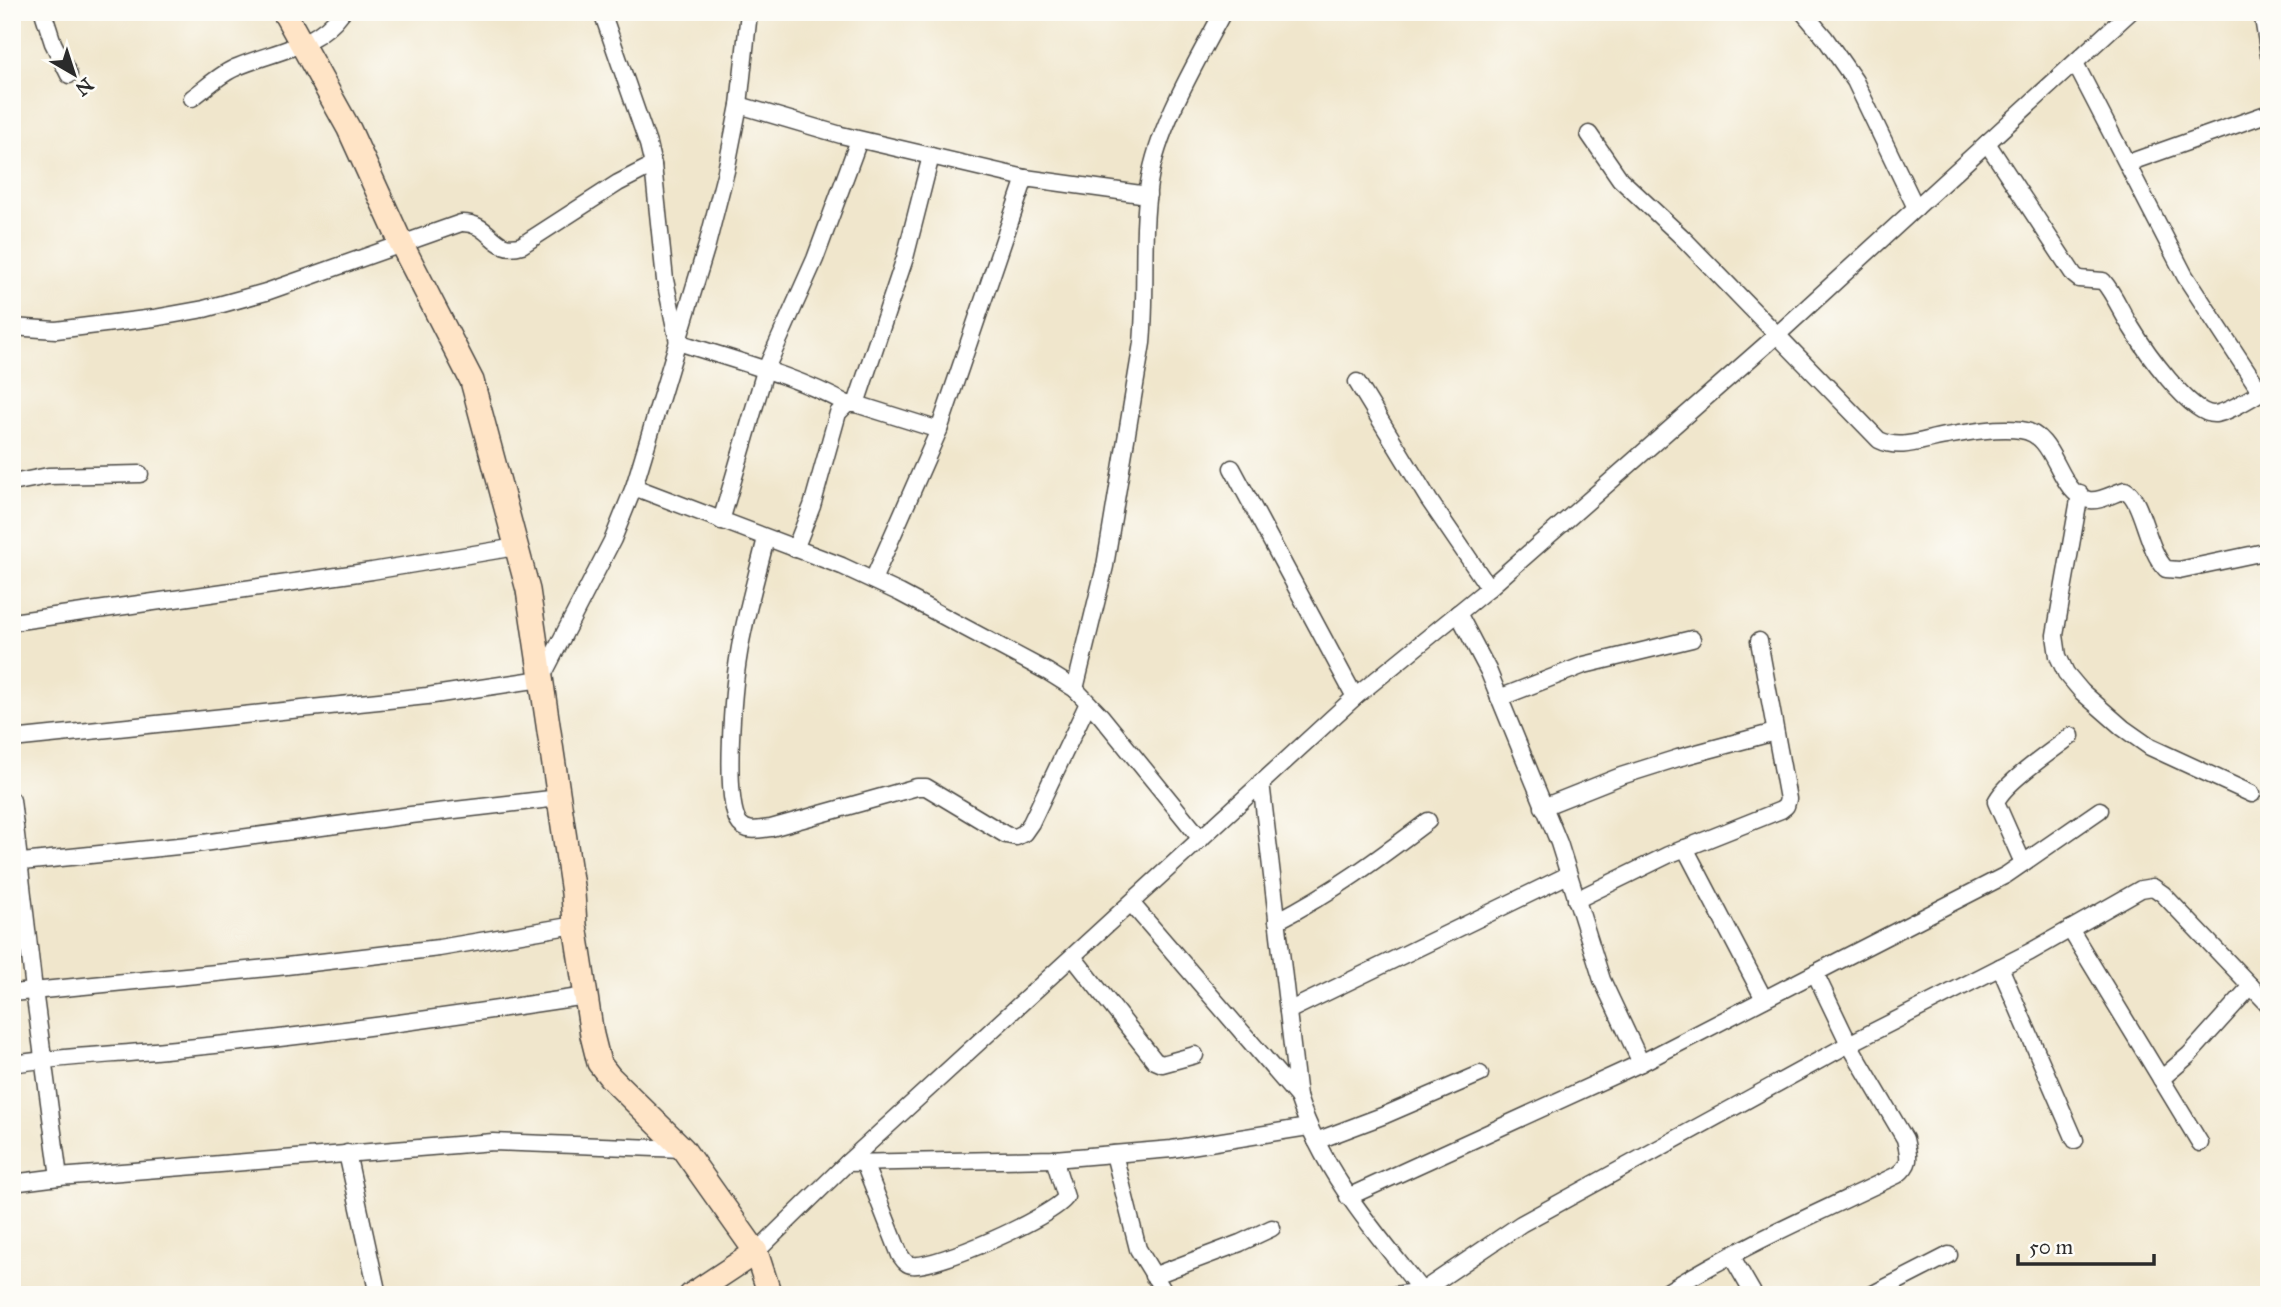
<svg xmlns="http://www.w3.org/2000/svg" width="2281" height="1307" font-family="'IM FELL Great Primer',serif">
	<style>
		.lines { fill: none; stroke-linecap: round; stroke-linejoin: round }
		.street-casing { stroke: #494743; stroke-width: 19 }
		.secondary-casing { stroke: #494743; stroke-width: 26 }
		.street { stroke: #fff; stroke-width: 16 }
		.secondary { stroke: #ffe4c6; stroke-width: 23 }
	</style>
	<rect width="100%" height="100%" fill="#fdfcf7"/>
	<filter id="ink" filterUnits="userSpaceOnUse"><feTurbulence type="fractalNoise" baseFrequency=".0143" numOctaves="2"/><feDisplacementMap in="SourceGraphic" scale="14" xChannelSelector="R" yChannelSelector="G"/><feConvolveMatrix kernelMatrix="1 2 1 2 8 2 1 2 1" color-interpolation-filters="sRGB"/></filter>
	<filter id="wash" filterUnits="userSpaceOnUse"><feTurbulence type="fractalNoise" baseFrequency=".00686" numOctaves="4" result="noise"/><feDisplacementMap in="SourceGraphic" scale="28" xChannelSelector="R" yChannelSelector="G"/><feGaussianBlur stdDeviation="1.57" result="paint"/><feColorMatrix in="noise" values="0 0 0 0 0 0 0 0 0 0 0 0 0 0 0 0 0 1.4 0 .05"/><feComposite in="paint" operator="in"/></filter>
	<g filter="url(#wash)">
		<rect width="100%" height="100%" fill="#f0e6cc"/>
	</g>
	<g filter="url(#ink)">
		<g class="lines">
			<g class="street-casing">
				<g id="street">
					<polyline points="43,12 53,43 69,75"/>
					<path d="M602,12L648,144L653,165L665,280L678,342C733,360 797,376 847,404"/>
					<polyline points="1803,12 1825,38 1855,81 1916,208"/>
					<polyline points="2262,12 2269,55"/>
					<polyline points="2075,63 2185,276 2261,392"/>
					<path d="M192,98C206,88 221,73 237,67C274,51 316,48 342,12"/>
					<polyline points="739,105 841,135 1025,178 1148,195"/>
					<path d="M1589,134L1620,179L1683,238L1879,440C1901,451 1924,439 1946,436C1969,432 1998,427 2021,430C2058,434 2056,493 2089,500C2100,502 2114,493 2125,490C2143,499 2146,549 2166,569L2179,570L2269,551"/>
					<path d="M1987,143L2074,275L2079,279L2103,281C2115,295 2121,312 2131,327C2143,347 2191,417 2215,414C2231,412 2254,395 2269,388"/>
					<polyline points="2128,163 2269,113"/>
					<path d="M12,327L56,330L154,318L204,309L266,292L461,223C492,222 492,255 522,245L618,183L653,165"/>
					<polyline points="1357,382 1429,500 1489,588"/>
					<polyline points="856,404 905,258 931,156"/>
					<polyline points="1232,468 1355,697"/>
					<polyline points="12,483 48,476 140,474"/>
					<polyline points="634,487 842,566 900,593 1048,672 1075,689 1101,716 1201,839"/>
					<polyline points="2080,494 2055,635 2058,656 2066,673 2082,692 2123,728 2150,747 2252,794"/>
					<polyline points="721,521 765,371 815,259 859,140"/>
					<path d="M766,538C757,576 745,615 739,653C734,683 722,803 740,824C748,833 760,829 771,828L917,787H926L1006,835L1016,837L1024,833L1031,823L1088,703"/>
					<polyline points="795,549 812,506 838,413 847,404 856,404 939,430"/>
					<polyline points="873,580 939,430 1025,178"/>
					<polyline points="1458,613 1488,670 1559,843 1602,980 1641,1063"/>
					<polyline points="12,622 372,571 516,547"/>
					<path d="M1075,689L1105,566L1142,343C1147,290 1141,236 1149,183C1158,126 1196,63 1223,12"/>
					<polyline points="1499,698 1584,665 1692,639"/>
					<polyline points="12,739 427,696 541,679 613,539 634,487 707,245 726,171 739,105 749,12"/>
					<path d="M1261,782L1298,1097C1324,1175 1375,1232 1425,1295"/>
					<polyline points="12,800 34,990 59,1177"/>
					<polyline points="1543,807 1621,776 1678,758 1775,732"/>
					<polyline points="1685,848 1764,999"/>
					<polyline points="12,863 188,845 411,815 559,798"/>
					<path d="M2023,863L1996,802C2005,782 2052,751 2071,736"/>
					<polyline points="1576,900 1668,855 1781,810 1786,806 1788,799 1759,641"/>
					<polyline points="1131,903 1298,1097"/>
					<path d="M1277,921C1333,892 1378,859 1428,821"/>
					<polyline points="2070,929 2200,1143"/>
					<polyline points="1073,957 1155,1061 1162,1064 1195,1055"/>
					<polyline points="2000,967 2075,1140"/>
					<polyline points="12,993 278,967 439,948 575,925"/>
					<polyline points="1288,1011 1568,875"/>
					<path d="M12,1064C63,1056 114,1055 165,1050C306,1037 446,1017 586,996"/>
					<polyline points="2161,1079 2189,1055 2251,986"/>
					<polyline points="1316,1141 1385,1115 1480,1074"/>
					<polyline points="347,1153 378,1295"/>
					<polyline points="1114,1154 1138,1249 1166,1295"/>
					<polyline points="847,1163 1054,1159 1172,1149 1308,1127"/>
					<path d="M864,1163L900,1255C903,1259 906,1265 912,1265C935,1269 1054,1216 1066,1197L1054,1159"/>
					<polyline points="12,1183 59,1177 493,1142 683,1149"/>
					<polyline points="1348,1197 1641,1063 1848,956 2006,875 2100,810"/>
					<polyline points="756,1252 847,1163 1355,697 1489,588 1777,335 2130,12"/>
					<polyline points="1732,1257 1754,1295"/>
					<polyline points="1153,1276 1240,1243 1272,1228"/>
					<polyline points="1395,1295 1422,1291 1521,1224 1849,1044 2030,952 2141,889 2153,887 2163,894 2269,1005"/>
					<path d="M1662,1295C1736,1248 1818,1213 1897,1175C1912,1163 1909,1157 1905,1139L1849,1044L1815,973"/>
					<polyline points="1871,1295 1949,1255"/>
				</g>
			</g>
			<g class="secondary-casing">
				<g id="secondary">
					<polyline points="284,12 349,129 401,243 472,381 528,590 573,893 575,925 592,1035 599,1063 610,1077 683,1149 756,1252 770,1295"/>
					<polyline points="691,1295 756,1252"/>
				</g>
			</g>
			<use href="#street" class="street"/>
			<use href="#secondary" class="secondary"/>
		</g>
	</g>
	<rect width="2281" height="1307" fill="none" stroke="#fdfcf7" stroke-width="42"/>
	<g transform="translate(74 74) rotate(141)" stroke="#fdfcf7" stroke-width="5" paint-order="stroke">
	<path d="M0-5L12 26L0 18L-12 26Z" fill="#2b2b2b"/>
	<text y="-10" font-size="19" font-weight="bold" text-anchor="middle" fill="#2b2b2b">N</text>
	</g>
	<path d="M2018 1254v10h136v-10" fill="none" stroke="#2b2b2b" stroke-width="3.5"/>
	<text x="2029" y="1254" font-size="21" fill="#2b2b2b" stroke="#fdfcf7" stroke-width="5" paint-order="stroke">50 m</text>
</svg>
